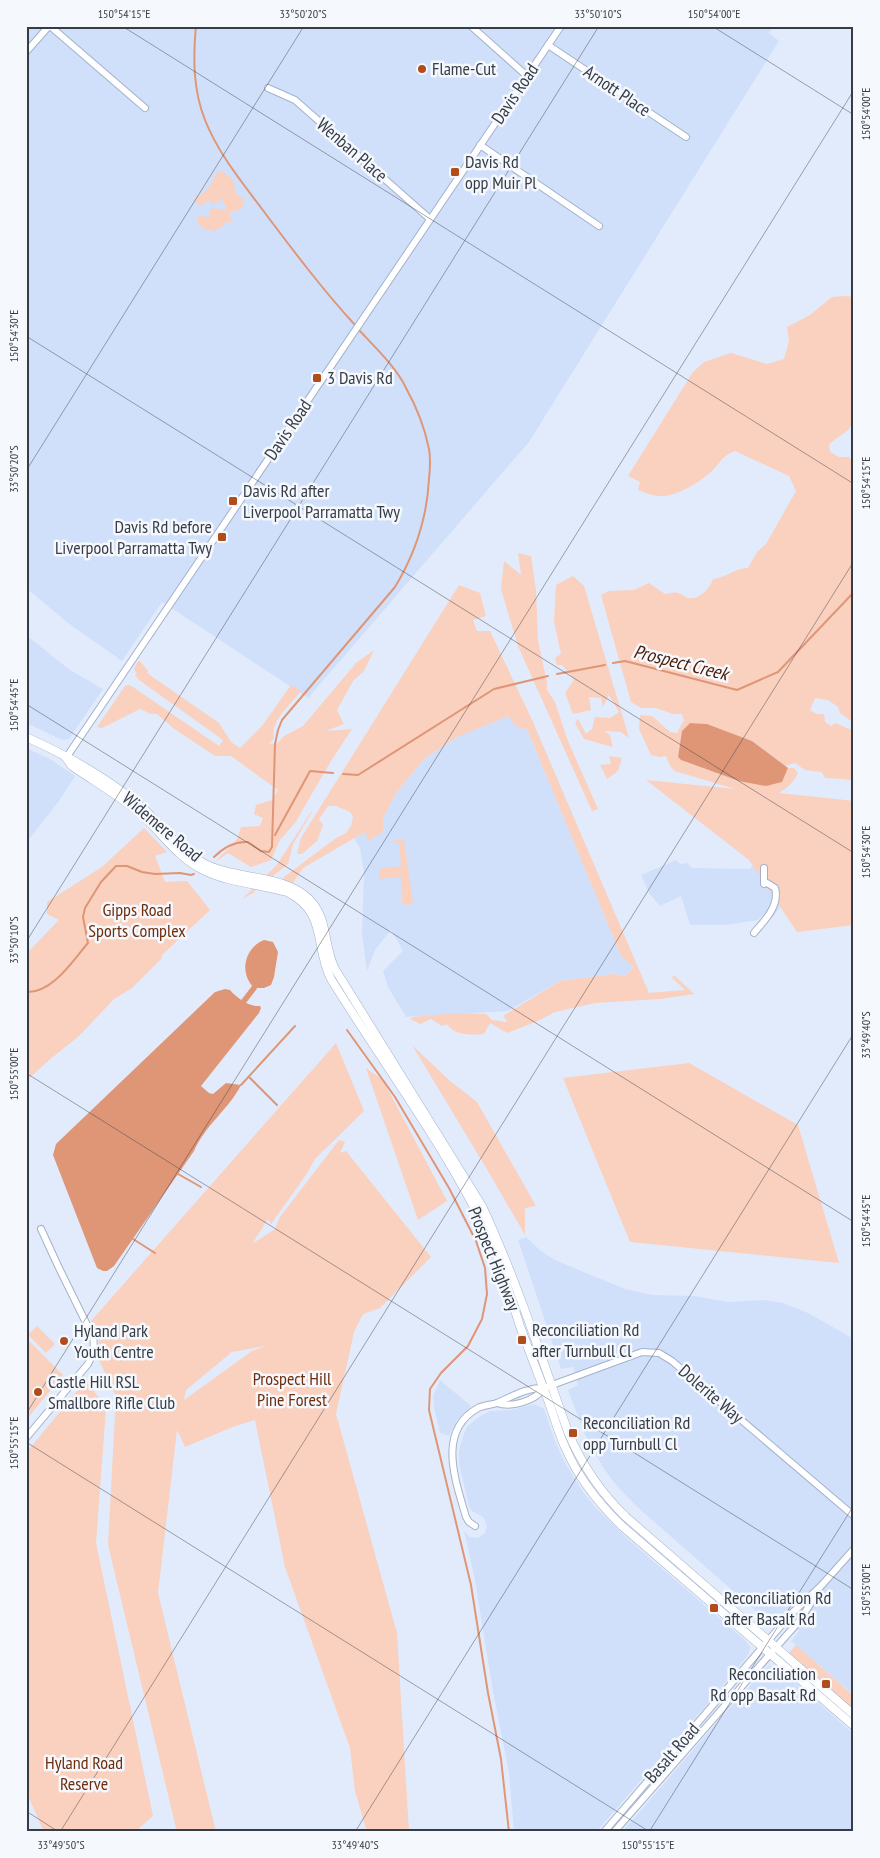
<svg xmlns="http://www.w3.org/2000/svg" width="880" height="1858" font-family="'PT Sans Narrow',sans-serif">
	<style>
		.built { fill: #d1e0fa }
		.green { fill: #fad0bf; fill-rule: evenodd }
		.water { fill: #df9677 }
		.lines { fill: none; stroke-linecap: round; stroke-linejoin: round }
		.stream { stroke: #df9677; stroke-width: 2 }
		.canal { stroke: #df9677; stroke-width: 5.5 }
		.minor-casing { stroke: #a3b2cb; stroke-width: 8 }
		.major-casing { stroke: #a3b2cb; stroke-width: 9 }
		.minor { stroke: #fff; stroke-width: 6 }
		.major { stroke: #fff; stroke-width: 8 }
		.ticks { fill: none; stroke: #373d47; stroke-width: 1; stroke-opacity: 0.45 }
		.poi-dot { fill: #b14d1a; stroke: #f5f8fd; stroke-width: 2 }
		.labels { text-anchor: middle; stroke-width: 5; stroke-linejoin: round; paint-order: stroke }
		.poi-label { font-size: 18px; fill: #373d47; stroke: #f5f8fd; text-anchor: start }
		.street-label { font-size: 18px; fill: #373d47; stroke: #f5f8fd }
		.park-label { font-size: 18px; fill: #6f2d0b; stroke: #f5f8fd }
		.water-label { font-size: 19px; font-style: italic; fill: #4a1c06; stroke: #f5f8fd }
		.neatline { fill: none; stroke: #373d47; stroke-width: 2 }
		.ticks-label { font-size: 12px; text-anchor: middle; fill: #373d47 }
	</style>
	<rect width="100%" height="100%" fill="#e2ebfb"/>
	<g class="built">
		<polygon points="26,26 773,26 769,33 779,41 529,442 308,698 162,602 122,661 68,623 26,588"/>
		<polygon points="26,635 70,670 103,689 69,739 62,740 26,723"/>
		<polygon points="508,715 518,728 527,729 621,956 634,967 625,976 613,974 560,981 508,1011 406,1017 388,987 383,971 403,951 391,930 375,950 367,971 362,934 364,872 360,848 354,838 365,832 369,840 396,793 424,759 455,738"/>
		<polygon points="26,748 50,759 75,776 59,801 26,843"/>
		<polygon points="676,860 680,864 687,863 692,868 751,869 751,866 768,866 781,901 779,909 772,918 765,913 758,920 727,925 690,925 681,896 660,906 649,893 641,875"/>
		<polygon points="526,1237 541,1251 555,1260 625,1289 653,1295 695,1296 728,1302 764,1300 783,1303 808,1313 854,1339 854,1695 791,1641 799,1631 781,1616 772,1625 636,1506 616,1485 604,1469 586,1437 568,1390 578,1385 573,1367 561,1369 518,1240"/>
		<polygon points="440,1380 471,1406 457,1420 449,1436 440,1433 434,1408 433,1396"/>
		<polygon points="534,1404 544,1409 555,1441 564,1461 583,1492 597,1509 630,1541 745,1640 750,1647 749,1653 746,1658 704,1708 596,1832 514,1832 509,1773 493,1692 475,1580 464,1531 470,1537 478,1538 485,1533 487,1526 483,1517 472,1511 469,1506 459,1464 459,1450 464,1434 467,1427 476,1419 490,1411 511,1410"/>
		<polygon points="768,1666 773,1666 778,1668 854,1734 854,1832 622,1832 719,1720"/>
	</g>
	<g class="green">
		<path d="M218,171H222L233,180L236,193L245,201L242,203L244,207L236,211L228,212L232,217L230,223L225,222L223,227H219L215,232L211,230H204L203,227L197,224L198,218L203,215L208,218L210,216L209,211C213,207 217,208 221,210L227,208L224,203V198L221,199L220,204L218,201H216L214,204L211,203L209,200L201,206L195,202V199L208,189Z"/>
		<path d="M846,296L854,297V422L848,430L829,444L830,452L839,457H849L854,464V723L840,713L838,707L828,700L815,698L810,710L817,714H824L825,722L831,726L835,723L854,731V781C844,778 835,779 825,778L822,772L805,770L795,763L785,766L752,741L707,724L690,723L682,731L678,757L681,760L739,781L782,782L788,768H794L798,773C793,783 787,788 779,793L854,801V925L797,932L749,860L646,780L735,789L675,771L670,766L666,756L660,757L651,755L639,729L640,715L652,716L670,732L677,733L684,720L682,714H673L656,708H641L631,702L601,595L609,591L634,590L649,583L665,594C671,593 675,591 681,594C683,595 686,598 688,598C700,600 710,588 713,579C726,578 735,568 748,568L757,552L766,544L796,491L789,476L735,451C721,457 722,461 712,471C698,483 676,498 657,496C651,495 644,492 638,490L640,482L628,476L693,372L704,362L731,353L767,364L784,359L789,341L787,327L810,315L832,297Z"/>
		<polygon points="518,553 531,556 536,590 538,640 547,683 547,690 555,702 568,741 598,809 592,811 518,646 501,589 504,561 521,575"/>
		<polygon points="573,576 584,586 629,738 621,732 604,731 610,735 613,747 584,739 575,723 578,719 586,734 592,729 595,717 610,718 619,712 609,695 603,707 601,698 589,697 591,710 573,714 565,693 574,680 562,665 557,665 555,658 561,654 554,621 556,585"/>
		<path d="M459,585L480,593L486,616L473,620L477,631H490L533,722L649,993L685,990L671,977L675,976L694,994L660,999L595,1003L555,1012L536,1022L507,1033L490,1023L484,1034C471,1035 455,1036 447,1024L442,1026L431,1019L420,1024L410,1019L413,1017L457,1013L486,1014L492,1020L506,1022L507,1021L503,1016L560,981L613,974L625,976L634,967L621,956L527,729L518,728L508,716L455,738L424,759L396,793L383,818V832L368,841L365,832L303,868L292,884L282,880L284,877L336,838L346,833L351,826L353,816L350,812L336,806H328L319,819L323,825L317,841L302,854H297L301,838Z"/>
		<path d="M374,650L364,671L353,681L337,710L344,724L326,731L352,729L331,761L295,823L280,840L271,860L251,867L228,853L215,862L237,839L241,827L260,826L263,818L254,814L256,805L272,800L278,790L231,756H215L173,728L157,714H151L140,709L102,728L97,727L125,686L130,685L219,746L223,740L139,680L135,675L137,674L134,669L138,661L141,662L148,671L147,673L219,723L231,742L240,748L262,726L291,685L301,691C291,704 270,721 274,738L269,744L278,743L284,736L303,726L356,663Z"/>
		<polygon points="609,756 622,758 618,771 607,779 600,765 611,764"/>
		<polygon points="311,812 312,812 293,844 288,864 273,876 268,878 254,891 255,892 242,899 276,866"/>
		<polygon points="144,828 167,852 155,856 165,882 187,881 210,910 162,955 162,958 132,988 114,999 79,1036 49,1060 26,1081 26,954 59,920 47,914 47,902 102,867"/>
		<polygon points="393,839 404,840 413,902 410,905 402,904 401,877 379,879 379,869 401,866 399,843 393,841"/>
		<path d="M336,1043L364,1111L315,1159L306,1175L271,1224L268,1219L252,1244L275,1229L280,1217L339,1140L345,1142L340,1153L346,1151L431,1257L380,1308L363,1314L354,1332L336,1414L397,1633L409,1832H367L355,1791L350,1748L285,1567L255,1420L235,1426L185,1447L177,1430L158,1593L216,1832H177L108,1545L116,1396L98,1358L99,1337L91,1321ZM266,1346L252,1351L184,1400L186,1390L232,1352Z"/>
		<polygon points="412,1045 450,1081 477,1102 536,1206 525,1208 525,1235 488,1171"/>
		<polygon points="689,1063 798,1125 839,1263 630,1242 563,1078"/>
		<polygon points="366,1068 383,1080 447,1201 418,1220"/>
		<polygon points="37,1326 55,1344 46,1353 28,1335"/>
		<polygon points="26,1338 63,1375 26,1420"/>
		<polygon points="86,1380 106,1408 96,1543 153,1816 135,1832 44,1832 26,1791 26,1453"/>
		<polygon points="796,1645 854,1696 854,1710 789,1653"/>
	</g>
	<g class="water">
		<polygon points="690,723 707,724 752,741 788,768 782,782 766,786 739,781 681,760 678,757 682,731"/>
		<path d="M264,940L273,942L278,952L274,977L271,985L264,988H254C239,973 244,948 264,940Z"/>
		<path d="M225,989L230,990C237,998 249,1007 260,1006L261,1008L259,1013L201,1086L209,1093L213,1094L226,1083L241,1085C229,1109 206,1124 194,1151L114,1266L107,1271H103L97,1268L53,1155L56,1144L215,992Z"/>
	</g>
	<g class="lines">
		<g class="stream">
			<path d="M196,26C193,58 193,90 205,120C218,153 241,181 262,209C292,249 322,289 355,325"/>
			<polyline points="613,663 625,661 737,690 778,672 854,592"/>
			<polyline points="557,674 605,665"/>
			<polyline points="343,774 358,775 494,689 548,676"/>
			<polyline points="275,835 310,771 333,773"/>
			<path d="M214,857C223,848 235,841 248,842L261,851L269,852L272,847L275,744L278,730L282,720L395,587C415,554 427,518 429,479C430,469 431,459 429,449C425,429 416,406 406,388C397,368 373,345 358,329"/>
			<path d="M26,992C52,994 73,960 88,943L83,917L85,908L101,882L116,866H127L142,872L155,874L180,873L191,875L194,874"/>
			<polyline points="347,1030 395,1097 449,1188 476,1241 485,1268 487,1294 482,1319 468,1346 441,1373 430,1389 429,1410 471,1585 488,1693 501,1759 509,1832"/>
			<polyline points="249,1077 277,1105"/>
			<polyline points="241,1085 295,1026"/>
			<polyline points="178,1174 201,1187"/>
			<polyline points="133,1239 155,1253"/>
		</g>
		<polyline class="canal" points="244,1001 254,988"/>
		<g class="minor-casing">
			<g id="minor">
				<polyline points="50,26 145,108"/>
				<polyline points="471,26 527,76"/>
				<polyline points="548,45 686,137"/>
				<polyline points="26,52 49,26"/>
				<polyline points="268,88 295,100 430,219"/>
				<polyline points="480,145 599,226"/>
				<polyline points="66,758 561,26"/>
				<path d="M754,933C764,921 780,906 775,888L767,883L764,884V868"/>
				<path d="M497,1403C512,1408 535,1401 544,1388"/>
				<path d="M26,1438L88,1364C93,1355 95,1348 93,1337L59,1268L41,1229"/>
				<path d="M475,1526L469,1522L466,1517C456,1482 436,1431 478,1408C484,1405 491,1405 497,1403C511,1397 528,1387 544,1388L642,1352L659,1353L672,1361L854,1516"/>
				<polyline points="604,1832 791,1614 821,1586 854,1549"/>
				<polyline points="614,1832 800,1620 816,1595"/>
			</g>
		</g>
		<g class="major-casing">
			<g id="major">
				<path d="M26,737C64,754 105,777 137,803C161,823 177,849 205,864C237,880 284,874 309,899C329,919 323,946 335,969L482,1206C516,1279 541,1356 568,1432C582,1465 600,1492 626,1517L854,1715"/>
				<path d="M66,758L72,766C95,782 120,796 141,814C162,833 177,857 203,870C229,883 260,884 287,892C328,912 314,946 331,979C384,1065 446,1146 489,1237C502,1266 510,1296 520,1326C529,1351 539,1376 548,1400C554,1416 558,1432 565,1447C578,1477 598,1503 622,1526L854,1726"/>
			</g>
		</g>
		<use href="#minor" class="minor"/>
		<use href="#major" class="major"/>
	</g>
	<path class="ticks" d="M122,26L854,484M712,26L854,115M26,336L854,853M26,471L304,26M26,704L854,1222M26,942L599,26M26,1073L854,1590M26,1414L854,90M26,1442L650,1832M26,1811L59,1832M60,1832L854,561M355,1832L854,1033M649,1832L854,1505"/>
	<g class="poi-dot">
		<circle cx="422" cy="69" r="5"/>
		<rect x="450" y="167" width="10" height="10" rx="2.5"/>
		<rect x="312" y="373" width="10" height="10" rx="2.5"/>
		<rect x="228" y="496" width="10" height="10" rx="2.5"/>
		<rect x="217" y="532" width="10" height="10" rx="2.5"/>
		<rect x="517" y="1335" width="10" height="10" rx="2.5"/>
		<circle cx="64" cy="1341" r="5"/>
		<circle cx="38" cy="1392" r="5"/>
		<rect x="568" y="1428" width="10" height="10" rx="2.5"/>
		<rect x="709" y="1603" width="10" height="10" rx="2.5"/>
		<rect x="821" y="1679" width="10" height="10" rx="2.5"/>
	</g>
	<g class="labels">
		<g class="poi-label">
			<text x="432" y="75">Flame-Cut</text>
			<text x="465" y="168">Davis Rd<tspan x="465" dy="21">opp Muir Pl</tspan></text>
			<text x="327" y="384">3 Davis Rd</text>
			<text x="243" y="497">Davis Rd after<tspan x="243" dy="21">Liverpool Parramatta Twy</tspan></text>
			<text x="212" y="533" text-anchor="end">Davis Rd before<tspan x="212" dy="21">Liverpool Parramatta Twy</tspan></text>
			<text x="532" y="1336">Reconciliation Rd<tspan x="532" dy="21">after Turnbull Cl</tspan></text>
			<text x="74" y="1337">Hyland Park<tspan x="74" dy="21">Youth Centre</tspan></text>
			<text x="48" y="1388">Castle Hill RSL<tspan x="48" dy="21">Smallbore Rifle Club</tspan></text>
			<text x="583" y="1429">Reconciliation Rd<tspan x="583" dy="21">opp Turnbull Cl</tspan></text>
			<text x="724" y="1604">Reconciliation Rd<tspan x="724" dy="21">after Basalt Rd</tspan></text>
			<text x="816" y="1680" text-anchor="end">Reconciliation<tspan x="816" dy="21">Rd opp Basalt Rd</tspan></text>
		</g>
		<g class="street-label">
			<text transform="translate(617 91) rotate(34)" y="6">Arnott Place</text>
			<text transform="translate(515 94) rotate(-56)" y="6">Davis Road</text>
			<text transform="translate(352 150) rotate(41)" y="6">Wenban Place</text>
			<text transform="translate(288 430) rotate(-56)" y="6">Davis Road</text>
			<text transform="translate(162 827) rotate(40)" y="6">Widemere Road</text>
			<text transform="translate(494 1259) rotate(68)" y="6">Prospect Highway</text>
			<text transform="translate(711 1394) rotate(41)" y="6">Dolerite Way</text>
			<text transform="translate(672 1753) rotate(-49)" y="6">Basalt Road</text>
		</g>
		<g class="park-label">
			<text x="137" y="916">Gipps Road<tspan x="137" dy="21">Sports Complex</tspan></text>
			<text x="292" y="1385">Prospect Hill<tspan x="292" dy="21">Pine Forest</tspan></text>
			<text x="84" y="1769">Hyland Road<tspan x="84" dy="21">Reserve</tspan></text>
		</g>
		<g class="water-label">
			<text transform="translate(681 662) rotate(14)" y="7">Prospect Creek</text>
		</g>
	</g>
	<rect width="880" height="1858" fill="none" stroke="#f5f8fd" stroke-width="55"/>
	<rect x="28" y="28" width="824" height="1802" class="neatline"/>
	<g class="ticks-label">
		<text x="124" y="18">150°54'15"E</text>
		<text x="303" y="18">33°50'20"S</text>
		<text x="598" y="18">33°50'10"S</text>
		<text x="714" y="18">150°54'00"E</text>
		<text transform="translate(866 114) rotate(-90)" y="4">150°54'00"E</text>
		<text transform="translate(14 336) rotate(-90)" y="4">150°54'30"E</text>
		<text transform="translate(14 469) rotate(-90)" y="4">33°50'20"S</text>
		<text transform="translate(866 483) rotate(-90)" y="4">150°54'15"E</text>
		<text transform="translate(14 705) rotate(-90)" y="4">150°54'45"E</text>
		<text transform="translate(866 852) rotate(-90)" y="4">150°54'30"E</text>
		<text transform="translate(14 940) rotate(-90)" y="4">33°50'10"S</text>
		<text transform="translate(866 1035) rotate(-90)" y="4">33°49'40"S</text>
		<text transform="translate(14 1074) rotate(-90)" y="4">150°55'00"E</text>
		<text transform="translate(866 1221) rotate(-90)" y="4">150°54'45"E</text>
		<text transform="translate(14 1443) rotate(-90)" y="4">150°55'15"E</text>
		<text transform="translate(866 1590) rotate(-90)" y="4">150°55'00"E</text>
		<text x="61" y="1849">33°49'50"S</text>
		<text x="355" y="1849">33°49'40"S</text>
		<text x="648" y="1849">150°55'15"E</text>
	</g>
</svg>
